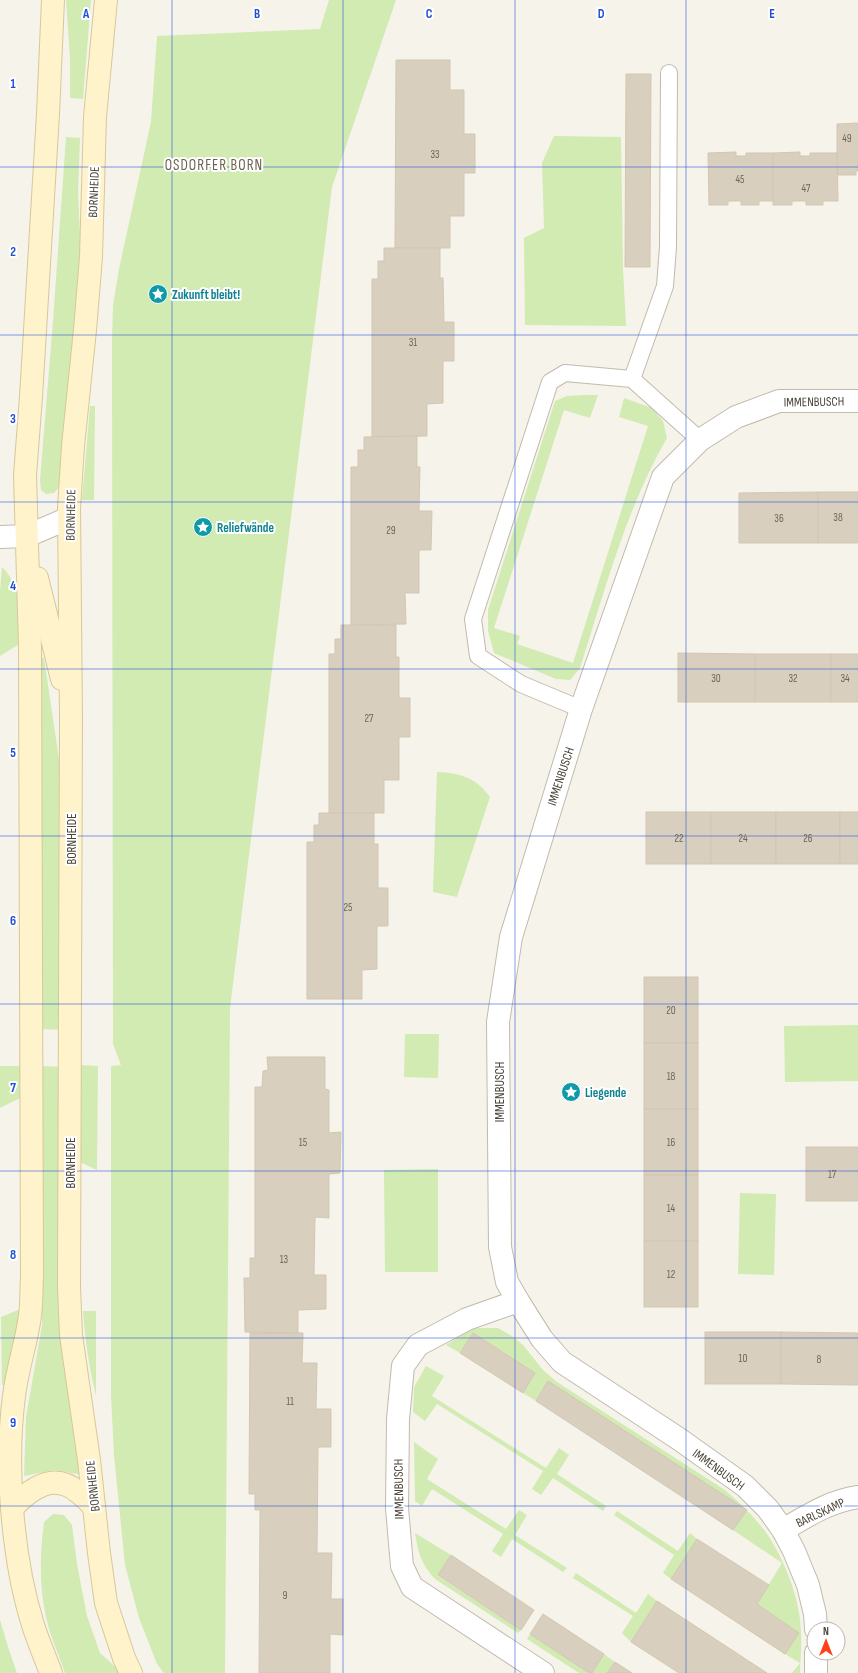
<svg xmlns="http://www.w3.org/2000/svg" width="858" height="1673" font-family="'Sofia Sans Condensed',sans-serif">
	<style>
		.green { fill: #d1ebb2 }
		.building { fill: #d8cfbf; stroke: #d3c7b2 }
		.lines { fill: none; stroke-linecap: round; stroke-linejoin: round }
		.lane-casing { stroke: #c2bbac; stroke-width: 18 }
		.street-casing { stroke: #c2bbac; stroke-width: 24 }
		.secondary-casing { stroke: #d7c899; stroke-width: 24 }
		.lane { stroke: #fff; stroke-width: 16 }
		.street { stroke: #fff; stroke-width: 22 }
		.secondary { stroke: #fff3cb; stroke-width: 22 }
		.grid { fill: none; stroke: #1d4ed8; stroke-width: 1; stroke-opacity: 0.55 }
		.labels { text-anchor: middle; stroke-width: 4; stroke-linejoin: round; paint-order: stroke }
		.number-label { font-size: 11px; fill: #6e675a }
		.street-label { font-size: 13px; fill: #4b4438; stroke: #fff }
		.culture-label { font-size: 13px; font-weight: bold; fill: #0d838f; stroke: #fff; text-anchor: start }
		.quarter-label { font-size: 15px; letter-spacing: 1px; fill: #6e624e; stroke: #fff }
		.grid-label { font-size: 13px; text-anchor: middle; font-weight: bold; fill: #1d4ed8; stroke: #fff; stroke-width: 4; stroke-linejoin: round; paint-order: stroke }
	</style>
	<rect width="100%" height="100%" fill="#f6f3eb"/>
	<g class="green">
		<polygon points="66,0 91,0 83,99 70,98 70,59"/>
		<polygon points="329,0 396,0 332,187 230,1008 225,1673 164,1673 157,1664 139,1618 125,1565 114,1455 111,1395 111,1066 121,1065 113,1044 112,341 113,305 119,269 151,122 157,36 320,29"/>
		<polygon points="554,136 621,137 623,268 626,326 525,325 524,238 544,228 542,163"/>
		<polygon points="66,137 80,138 78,192 81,258 61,485 54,493 46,494 41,490 40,480 53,321"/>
		<path d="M585,395H598L590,418L564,410L494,628L520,636L517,644L573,663L648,426L619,417L624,398L652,408L663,421L667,438C626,509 605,590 580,668L570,680L556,679L494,653L488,631V610L555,401L567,396Z"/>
		<polygon points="90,406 95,406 94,500 82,500"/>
		<path d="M2,567C22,586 20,617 21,643L0,656V591Z"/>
		<polygon points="41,658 44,658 64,793 64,1030 42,1029"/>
		<path d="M437,772C460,773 475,777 490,797L457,897L433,892Z"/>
		<polygon points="858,1025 858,1081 785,1082 784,1026"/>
		<polygon points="405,1034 439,1034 438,1078 404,1077"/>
		<polygon points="80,1065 98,1066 97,1170 80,1162"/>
		<polygon points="0,1066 24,1066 24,1096 0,1108"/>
		<polygon points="42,1066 63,1067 83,1475 54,1470 24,1476 26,1417 42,1325"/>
		<polygon points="438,1169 438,1272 385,1272 384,1170"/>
		<polygon points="740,1193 776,1194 774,1275 738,1274"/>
		<polygon points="23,1308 5,1385 2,1385 1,1317"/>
		<path d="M83,1311H96V1396C89,1367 85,1340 83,1311Z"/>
		<path d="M473,1328H498L512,1336L523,1345L543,1370L557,1382L725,1490C740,1503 755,1517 767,1534C785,1560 801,1602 801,1633C802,1647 800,1660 800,1673H792L800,1663L785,1654L798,1633L757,1604L782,1563L733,1530L747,1510L548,1382L536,1401L523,1393L535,1373L473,1333L460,1353L446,1345Z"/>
		<polygon points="426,1366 444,1376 432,1396 546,1468 559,1448 569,1455 557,1474 606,1506 603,1511 553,1478 541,1495 532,1489 543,1471 437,1404 425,1421 413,1412 414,1387"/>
		<polygon points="414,1442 438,1459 427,1479 506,1529 519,1510 527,1515 515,1535 567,1568 563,1572 512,1539 501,1557 492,1551 503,1534 432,1489 422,1506 415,1501"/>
		<polygon points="617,1511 678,1551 690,1533 697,1539 671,1579 663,1573 674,1555 614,1515"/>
		<path d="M53,1514L64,1515L72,1525L77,1564L87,1616L100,1653L122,1673H65C61,1660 55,1648 51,1635C39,1599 39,1559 44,1522Z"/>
		<path d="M415,1533L451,1555L438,1576L521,1630L518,1633L435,1579C421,1564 418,1552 415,1533Z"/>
		<polygon points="576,1573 636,1613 648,1594 657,1601 631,1642 622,1633 633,1616 573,1578"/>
		<polygon points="0,1620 8,1647 17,1673 0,1673"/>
		<polygon points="530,1634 589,1673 579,1673 527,1639"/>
		<polygon points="604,1654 615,1662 607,1673 592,1673"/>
	</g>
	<g class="building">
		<polygon points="396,60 450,60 450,90 464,90 464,134 475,134 475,173 464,173 464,216 450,216 450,248 395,248"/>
		<polygon points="626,74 651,74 650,267 625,267"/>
		<polygon points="858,123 858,171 856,171 856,175 837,175 837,124"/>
		<polygon points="736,152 736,156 746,156 746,153 773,153 773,201 759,201 759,205 741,205 741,201 728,201 728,205 709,205 708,153"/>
		<polygon points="800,152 800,156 810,156 810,153 837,153 838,201 823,201 823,205 806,205 806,201 792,201 792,205 773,205 773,153"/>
		<polygon points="384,248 440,248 440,278 443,278 444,322 454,322 454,361 443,361 443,403 427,404 427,436 372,437 372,279 378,279 378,261 384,261"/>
		<polygon points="417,436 417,467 420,467 419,511 432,511 431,550 419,550 419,593 405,593 406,624 351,625 351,467 358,467 358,450 364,450 364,437"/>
		<polygon points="818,492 818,543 739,543 739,493"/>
		<rect x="818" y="492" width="40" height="51"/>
		<polygon points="341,625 396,625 396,657 399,657 399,698 410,698 410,737 399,737 399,780 384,780 384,813 329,813 329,654 335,654 335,639 341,639"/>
		<polygon points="678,653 755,654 755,702 678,702"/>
		<rect x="755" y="654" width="76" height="48"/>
		<rect x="831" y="654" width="27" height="48"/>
		<rect x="646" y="812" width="65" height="52"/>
		<rect x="711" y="812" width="65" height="52"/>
		<rect x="776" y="812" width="64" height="52"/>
		<rect x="840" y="812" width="18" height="52"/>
		<polygon points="319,813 374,813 374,844 378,844 378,888 388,888 388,926 377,926 377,969 362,970 362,999 307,999 307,842 314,842 314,825 319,825"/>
		<rect x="644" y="977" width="54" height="66"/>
		<rect x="644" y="1043" width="54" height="66"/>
		<polygon points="267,1057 325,1057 325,1089 329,1090 329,1133 341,1132 340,1173 329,1174 329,1218 315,1217 314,1275 326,1275 326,1309 298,1310 298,1333 245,1332 244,1278 250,1278 250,1258 255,1258 255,1087 262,1087 263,1071 268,1070"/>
		<rect x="644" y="1109" width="54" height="66"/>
		<rect x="806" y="1147" width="52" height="54"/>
		<rect x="644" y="1175" width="54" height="66"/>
		<rect x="644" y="1241" width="54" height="66"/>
		<rect x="705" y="1332" width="76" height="52"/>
		<polygon points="781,1332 858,1333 858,1385 781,1384"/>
		<polygon points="250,1333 303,1333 302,1363 317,1363 316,1409 331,1409 331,1447 318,1447 317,1553 332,1553 331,1599 343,1599 343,1635 330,1634 330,1673 259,1673 260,1510 255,1510 255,1494 249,1494"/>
		<polygon points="473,1333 535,1373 523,1393 460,1353"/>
		<polygon points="548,1381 747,1510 733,1530 536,1401"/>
		<polygon points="697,1539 769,1585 757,1604 799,1633 785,1654 671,1579"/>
		<polygon points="451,1555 534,1610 521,1630 438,1575"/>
		<polygon points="657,1601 767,1673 679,1673 631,1642"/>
		<polygon points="543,1614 604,1654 592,1673 589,1673 530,1634"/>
		<polygon points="615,1662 632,1673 607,1673"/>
	</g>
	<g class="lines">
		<g class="lane-casing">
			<g id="lane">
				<polyline points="632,379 665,286 668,247 669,73"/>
				<polyline points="581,709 521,684 478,656 473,619 550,382 565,373 632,379 700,440"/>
			</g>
		</g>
		<g class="street-casing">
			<g id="street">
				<polyline points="0,537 27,536 69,518"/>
				<polyline points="518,1301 467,1319 418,1345 403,1366 398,1419 397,1508 402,1566 412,1587 543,1673"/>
				<path d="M783,1530C807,1516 830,1501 858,1497"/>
				<polyline points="816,1629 815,1614 808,1585 794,1551 783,1530 768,1509 745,1486 679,1439 562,1362 542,1339 518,1301 507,1282 500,1247 498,1022 511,937 581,709 663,477 700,440 736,417 779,401 858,401"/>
				<polyline points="816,1673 816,1653"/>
			</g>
		</g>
		<g class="secondary-casing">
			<g id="secondary">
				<polyline points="106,0 95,117 91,257 85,330 73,446 69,508 71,717 69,1287 71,1335 89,1460 99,1553 106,1603 124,1658 131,1673"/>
				<polyline points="37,578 62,679"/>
				<path d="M13,1507C31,1488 54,1472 78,1492C84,1496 89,1502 94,1507"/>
				<path d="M51,1673C45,1657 38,1641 33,1625C12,1558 5,1465 14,1396C17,1371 25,1347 29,1322C32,1307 31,1292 32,1277L30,646L25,475L31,397L48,114L53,0"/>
			</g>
		</g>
		<use href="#lane" class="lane"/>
		<use href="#street" class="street"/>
		<use href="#secondary" class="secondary"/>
	</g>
	<path class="grid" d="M172,0V1673M343,0V1673M515,0V1673M686,0V1673M0,167H858M0,335H858M0,502H858M0,669H858M0,836H858M0,1004H858M0,1171H858M0,1338H858M0,1506H858"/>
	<defs>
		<g id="sight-disc" transform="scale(1)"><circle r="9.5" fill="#0f9aa8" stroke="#fff"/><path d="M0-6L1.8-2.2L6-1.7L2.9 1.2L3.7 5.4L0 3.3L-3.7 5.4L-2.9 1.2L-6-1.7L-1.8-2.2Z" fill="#fff"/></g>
	</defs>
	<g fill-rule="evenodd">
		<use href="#sight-disc" x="158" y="294"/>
		<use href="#sight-disc" x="203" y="527"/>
		<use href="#sight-disc" x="571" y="1092"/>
	</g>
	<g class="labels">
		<g class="number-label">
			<text x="847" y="142">49</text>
			<text x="435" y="158">33</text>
			<text x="740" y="183">45</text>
			<text x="806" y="192">47</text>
			<text x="413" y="346">31</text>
			<text x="838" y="521">38</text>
			<text x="779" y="522">36</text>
			<text x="391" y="534">29</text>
			<text x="716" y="682">30</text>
			<text x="793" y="682">32</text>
			<text x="845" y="682">34</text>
			<text x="369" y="722">27</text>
			<text x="679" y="842">22</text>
			<text x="743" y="842">24</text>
			<text x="808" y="842">26</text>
			<text x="348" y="911">25</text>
			<text x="671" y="1014">20</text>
			<text x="671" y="1080">18</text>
			<text x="303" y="1146">15</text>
			<text x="671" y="1146">16</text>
			<text x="832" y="1178">17</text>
			<text x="671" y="1212">14</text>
			<text x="284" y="1263">13</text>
			<text x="671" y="1278">12</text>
			<text x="743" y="1362">10</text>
			<text x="819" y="1363">8</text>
			<text x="290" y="1405">11</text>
			<text x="285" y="1599">9</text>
		</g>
		<g class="street-label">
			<text transform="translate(93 192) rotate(-88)" y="5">BORNHEIDE</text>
			<text transform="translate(814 401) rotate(-1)" y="5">IMMENBUSCH</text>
			<text transform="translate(70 515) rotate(-89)" y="5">BORNHEIDE</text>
			<text transform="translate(560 776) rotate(-72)" y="5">IMMENBUSCH</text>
			<text transform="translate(71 839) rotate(-90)" y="5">BORNHEIDE</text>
			<text transform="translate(499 1092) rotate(-90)" y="5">IMMENBUSCH</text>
			<text transform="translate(70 1163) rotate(-90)" y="5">BORNHEIDE</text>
			<text transform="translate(719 1469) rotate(36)" y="5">IMMENBUSCH</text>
			<text transform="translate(92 1486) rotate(-96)" y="5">BORNHEIDE</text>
			<text transform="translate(398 1489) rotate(-91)" y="5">IMMENBUSCH</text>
			<text transform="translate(820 1512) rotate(-25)" y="5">BARLSKAMP</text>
		</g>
		<g class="culture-label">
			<text x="172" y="299">Zukunft bleibt!</text>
			<text x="217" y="532">Reliefwände</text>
			<text x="585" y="1097">Liegende</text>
		</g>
		<g class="quarter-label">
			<text x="214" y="170">OSDORFER BORN</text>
		</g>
	</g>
	<g class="grid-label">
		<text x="86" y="18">A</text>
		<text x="257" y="18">B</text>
		<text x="429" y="18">C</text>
		<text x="601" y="18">D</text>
		<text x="772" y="18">E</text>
		<text x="13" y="88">1</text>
		<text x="13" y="256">2</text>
		<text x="13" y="423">3</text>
		<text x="13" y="590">4</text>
		<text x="13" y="757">5</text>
		<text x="13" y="925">6</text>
		<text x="13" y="1092">7</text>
		<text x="13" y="1259">8</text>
		<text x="13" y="1427">9</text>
	</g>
	<g transform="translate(826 1641)"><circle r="19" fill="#ffffff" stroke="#b7b4af"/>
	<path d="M0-3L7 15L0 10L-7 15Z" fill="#ff3f18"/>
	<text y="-6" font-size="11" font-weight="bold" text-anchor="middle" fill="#4b4438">N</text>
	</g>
</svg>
